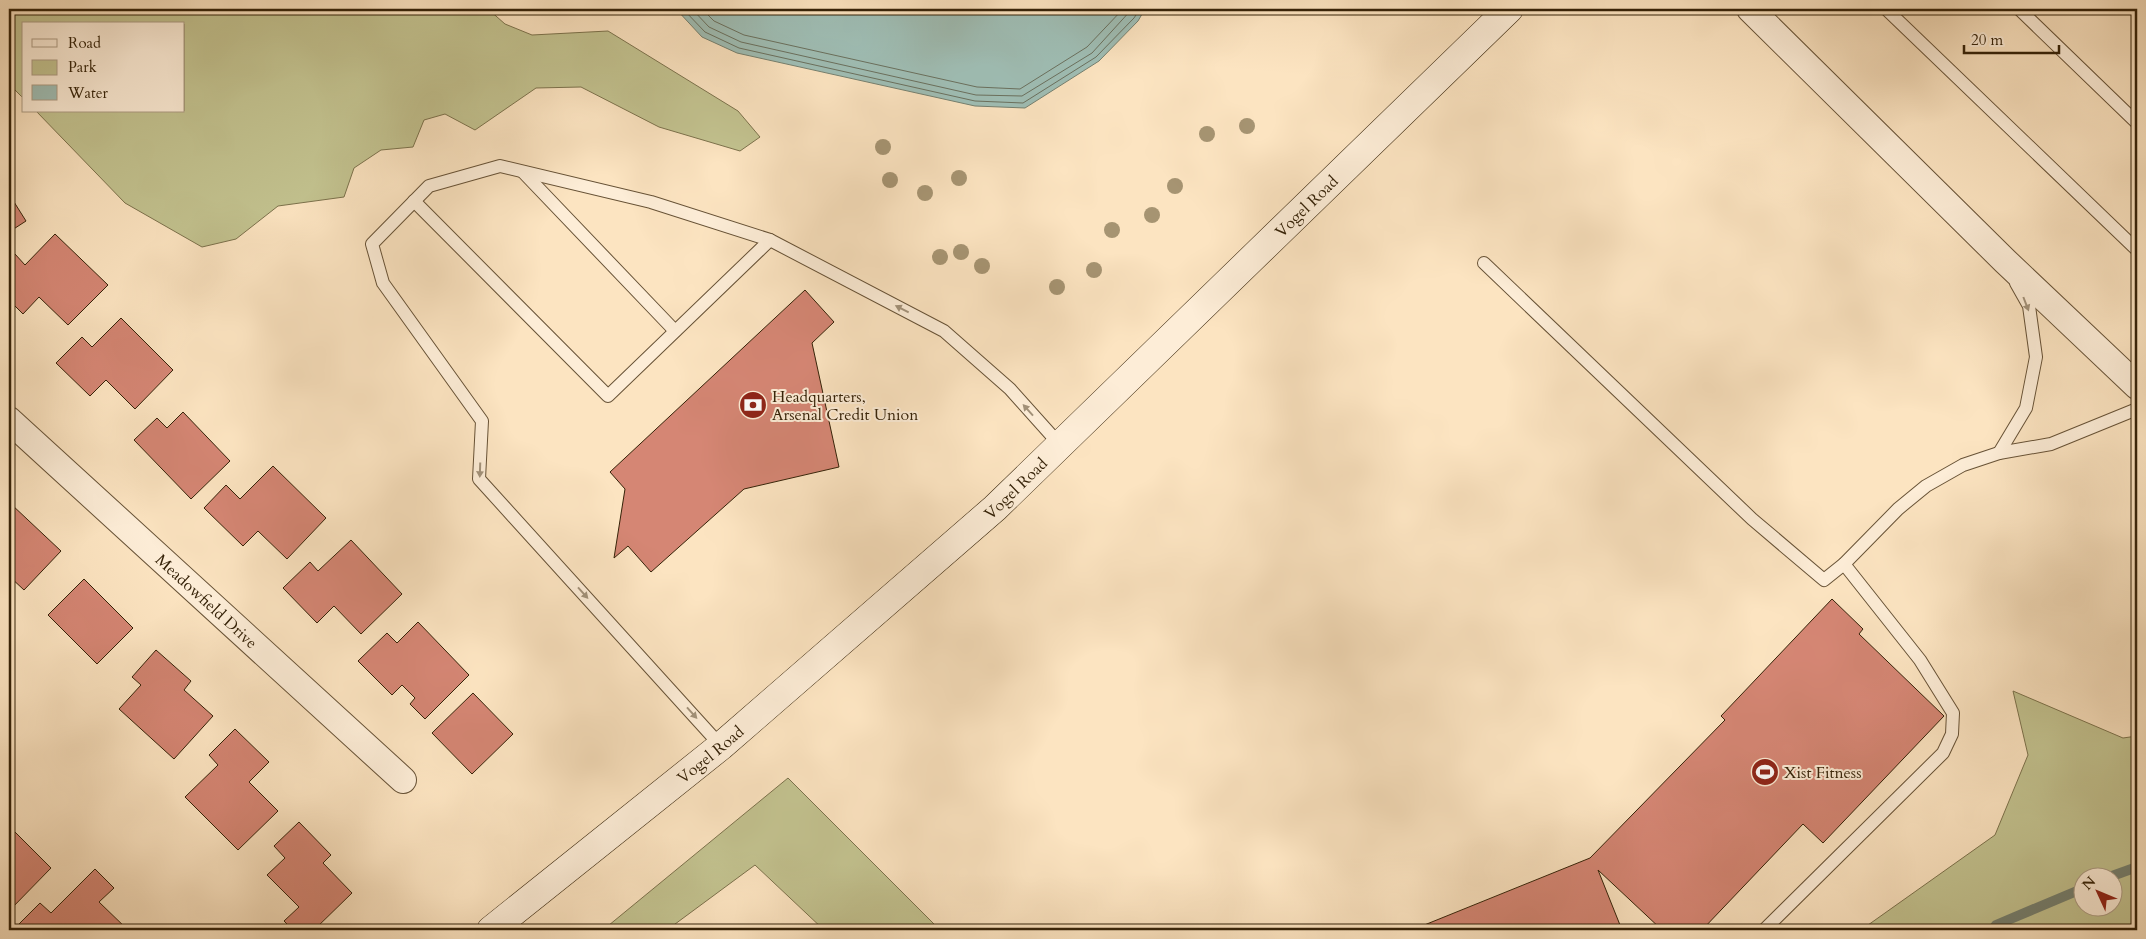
<svg xmlns="http://www.w3.org/2000/svg" width="2146" height="939" font-family="Cardo,serif">
	<style>
		.green { fill: #c3c390; stroke: #7c724c; fill-rule: evenodd }
		.water { fill: #9fbeb5; stroke: #758070 }
		.lines { fill: none; stroke-linecap: round; stroke-linejoin: round }
		.shore { stroke: #6a705e; stroke-width: 1 }
		.stream { stroke: #758070; stroke-width: 10 }
		.building { fill: #d58674; stroke: #352208 }
		.lane-casing { stroke: #675236; stroke-width: 14 }
		.street-casing { stroke: #675236; stroke-width: 28 }
		.secondary-casing { stroke: #352208; stroke-width: 29 }
		.lane { stroke: #fdedd7; stroke-width: 12 }
		.street { stroke: #fdedd7; stroke-width: 26 }
		.secondary { stroke: #fdedd7; stroke-width: 28 }
		.tree { fill: #a69472 }
		.oneway { fill: #a3927a }
		.labels { text-anchor: middle; stroke-width: 4; stroke-linejoin: round; paint-order: stroke }
		.street-label { font-size: 16px; fill: #352208; stroke: #fdedd7 }
		.poi-label { font-size: 16px; fill: #352208; stroke: #fdedd7; text-anchor: start }
	</style>
	<rect width="100%" height="100%" fill="#fce4c1"/>
	<filter id="stains"><feTurbulence type="fractalNoise" baseFrequency=".004" numOctaves="4"/><feColorMatrix values="0 0 0 0 .2 0 0 0 0 .09 0 0 0 0 .02 0 0 0 .5 -.17"/></filter>
	<radialGradient id="worn" r=".72"><stop offset=".6" stop-color="#630" stop-opacity="0"/><stop offset="1" stop-color="#630" stop-opacity=".3"/></radialGradient>
	<g class="green">
		<polygon points="9,9 488,9 505,24 532,35 608,31 738,111 760,137 740,151 659,127 581,87 536,88 475,130 445,114 424,120 413,147 381,150 354,168 344,197 278,206 236,239 202,247 125,203 36,111 184,111 184,24 24,24 24,99 9,84"/>
		<path d="M2013,691L2123,738L2137,736V922L2132,924L2129,930H1861L1995,835L2028,755ZM2084,876H2114V906H2084Z"/>
		<polygon points="788,778 940,930 824,930 755,865 667,930 603,930"/>
	</g>
	<polygon class="water" points="676,9 1145,9 1138,21 1099,61 1025,108 975,106 737,53 702,37"/>
	<g class="lines">
		<g class="shore">
			<polyline points="683,9 705,32 739,48 975,101 1023,103 1096,57 1134,18 1140,9"/>
			<polyline points="692,9 709,27 741,42 976,95 1022,96 1092,53 1132,9"/>
			<polyline points="702,9 714,21 744,35 977,87 1020,89 1087,47 1123,9"/>
		</g>
		<g class="stream">
			<polyline points="2112,876 2137,867"/>
			<polyline points="1992,930 1996,925 2084,888"/>
		</g>
	</g>
	<g class="building">
		<polygon points="9,194 26,221 9,232"/>
		<polygon points="55,234 108,285 68,325 39,297 23,314 9,300 9,260 15,254 25,265"/>
		<polygon points="805,290 834,322 812,343 839,467 744,489 651,572 628,546 614,558 625,489 610,472"/>
		<polygon points="121,318 173,370 135,409 106,380 90,396 56,363 82,337 92,347"/>
		<polygon points="183,412 230,461 191,499 134,440 157,418 167,428"/>
		<polygon points="273,466 326,518 287,559 258,531 243,546 204,508 226,485 240,499"/>
		<polygon points="11,504 61,551 24,590 9,576 9,506"/>
		<polygon points="351,540 402,594 361,634 334,606 317,623 283,588 310,562 318,571"/>
		<polygon points="84,579 133,628 97,664 48,615"/>
		<polygon points="1832,599 1863,629 1859,634 1944,716 1823,843 1803,824 1702,930 1662,930 1598,870 1622,930 1412,930 1590,858 1725,720 1721,716"/>
		<polygon points="418,622 469,675 425,719 410,704 415,698 402,685 392,695 358,661 387,633 397,643"/>
		<polygon points="156,650 191,681 184,690 213,716 174,759 119,709 141,685 132,677"/>
		<polygon points="473,693 513,734 472,774 432,733"/>
		<polygon points="235,729 269,762 249,782 278,811 238,850 185,797 218,765 209,755"/>
		<polygon points="299,822 331,855 323,863 352,893 314,930 293,930 284,921 299,907 267,875 285,858 274,846"/>
		<polygon points="9,826 51,868 9,911"/>
		<polygon points="95,869 114,888 99,902 128,930 17,930 15,928 40,903 51,913"/>
	</g>
	<g class="lines">
		<g class="lane-casing">
			<g id="lane">
				<polyline points="1886,9 2137,250"/>
				<polyline points="2019,9 2137,123"/>
				<polyline points="523,172 675,331"/>
				<polyline points="414,201 608,396 770,240"/>
				<polyline points="1484,263 1752,519 1824,580 1844,564 1898,509 1926,486 1963,465 1999,453 2051,444 2137,409"/>
				<polyline points="1999,453 2026,408 2036,357 2029,306 2016,283"/>
				<polyline points="721,746 479,479 482,421 383,283 372,244 429,186 500,166 651,202 770,240 944,331 1010,389 1061,446"/>
				<polyline points="1764,930 1943,753 1952,734 1953,713 1920,660 1844,564"/>
			</g>
		</g>
		<g class="street-casing">
			<g id="street">
				<polyline points="1750,9 2005,261 2137,386"/>
				<path id="s1" d="M9,420L403,780"/>
			</g>
		</g>
		<g class="secondary-casing">
			<g id="secondary">
				<path id="s2" d="M491,930L721,746L995,508L1509,9"/>
			</g>
		</g>
		<use href="#lane" class="lane"/>
		<use href="#street" class="street"/>
		<use href="#secondary" class="secondary"/>
	</g>
	<g class="tree">
		<circle cx="1247" cy="126" r="8"/>
		<circle cx="1207" cy="134" r="8"/>
		<circle cx="883" cy="147" r="8"/>
		<circle cx="959" cy="178" r="8"/>
		<circle cx="890" cy="180" r="8"/>
		<circle cx="1175" cy="186" r="8"/>
		<circle cx="925" cy="193" r="8"/>
		<circle cx="1152" cy="215" r="8"/>
		<circle cx="1112" cy="230" r="8"/>
		<circle cx="961" cy="252" r="8"/>
		<circle cx="940" cy="257" r="8"/>
		<circle cx="982" cy="266" r="8"/>
		<circle cx="1094" cy="270" r="8"/>
		<circle cx="1057" cy="287" r="8"/>
	</g>
	<defs><path id="oneway-solid" d="M-6-.8H1V-3.2L6.5 0L1 3.2V.8H-6Z" transform="scale(1.25)"/></defs>
	<g class="oneway">
		<use href="#oneway-solid" transform="translate(2026 304) rotate(69)"/>
		<use href="#oneway-solid" transform="translate(902 309) rotate(-153)"/>
		<use href="#oneway-solid" transform="translate(1028 410) rotate(-132)"/>
		<use href="#oneway-solid" transform="translate(480 470) rotate(92)"/>
		<use href="#oneway-solid" transform="translate(583 593) rotate(48)"/>
		<use href="#oneway-solid" transform="translate(692 713) rotate(48)"/>
	</g>
	<defs>
		<g id="bank-disc" transform="scale(1.4375)"><circle r="9.5" fill="#8f2418" stroke="#fdedd7"/><path d="M-6-4H6V4H-6ZM0-2.3a2.3 2.3 0 1 0 0 4.6a2.3 2.3 0 1 0 0-4.6Z" fill="#fff"/></g>
		<g id="stadium-disc" transform="scale(1.4375)"><circle r="9.5" fill="#8f2418" stroke="#fdedd7"/><path d="M0-5a6.5 5 0 1 0 0 10a6.5 5 0 1 0 0-10ZM-3.5-1.8h7v3.6h-7Z" fill="#fff"/></g>
	</defs>
	<g fill-rule="evenodd">
		<use href="#bank-disc" x="753" y="405"/>
		<use href="#stadium-disc" x="1765" y="772"/>
	</g>
	<g class="labels">
		<g class="street-label">
			<text dy="6" stroke="none"><textPath href="#s2" startOffset="1091">Vogel Road</textPath></text>
			<text dy="6" stroke="none"><textPath href="#s2" startOffset="686">Vogel Road</textPath></text>
			<text dy="6" stroke="none"><textPath href="#s1" startOffset="268">Meadowfield Drive</textPath></text>
			<text dy="6" stroke="none"><textPath href="#s2" startOffset="281">Vogel Road</textPath></text>
		</g>
		<g class="poi-label">
			<text x="772" y="402">Headquarters,<tspan x="772" dy="18">Arsenal Credit Union</tspan></text>
			<text x="1784" y="778">Xist Fitness</text>
		</g>
	</g>
	<rect width="2146" height="939" fill="none" stroke="#fce4c1" stroke-width="30"/>
	<rect x="10" y="10" width="2126" height="919" fill="none" stroke="#352208" stroke-width="2.5"/>
	<rect x="15" y="15" width="2116" height="909" fill="none" stroke="#352208"/>
	<rect x="22" y="22" width="162" height="90" fill="#fdedd7" stroke="#ad9c84"/>
	<rect x="32" y="39" width="25" height="8" fill="#fdedd7" stroke="#ad9c84"/>
	<text x="68" y="48" font-size="15" fill="#352208">Road</text>
	<rect x="32" y="60" width="25" height="15" fill="#c3c390" stroke="#ad9c84"/>
	<text x="68" y="72" font-size="15" fill="#352208">Park</text>
	<rect x="32" y="85" width="25" height="15" fill="#9fbeb5" stroke="#ad9c84"/>
	<text x="68" y="98" font-size="15" fill="#352208">Water</text>
	<g transform="translate(2098 892) rotate(314)"><circle r="24" fill="#fdedd7" stroke="#ad9c84"/>
	<path d="M0-4L9 19L0 12L-9 19Z" fill="#8f2418"/>
	<text y="-8" font-size="14" font-weight="bold" text-anchor="middle" fill="#352208">N</text>
	</g>
	<path d="M1964 45v8h95v-8" fill="none" stroke="#352208" stroke-width="2.5"/>
	<text x="1971" y="45" font-size="15" fill="#352208" stroke="#fdedd7" stroke-width="4" paint-order="stroke">20 m</text>
	<rect width="100%" height="100%" filter="url(#stains)"/>
	<rect width="100%" height="100%" fill="url(#worn)"/>
</svg>
